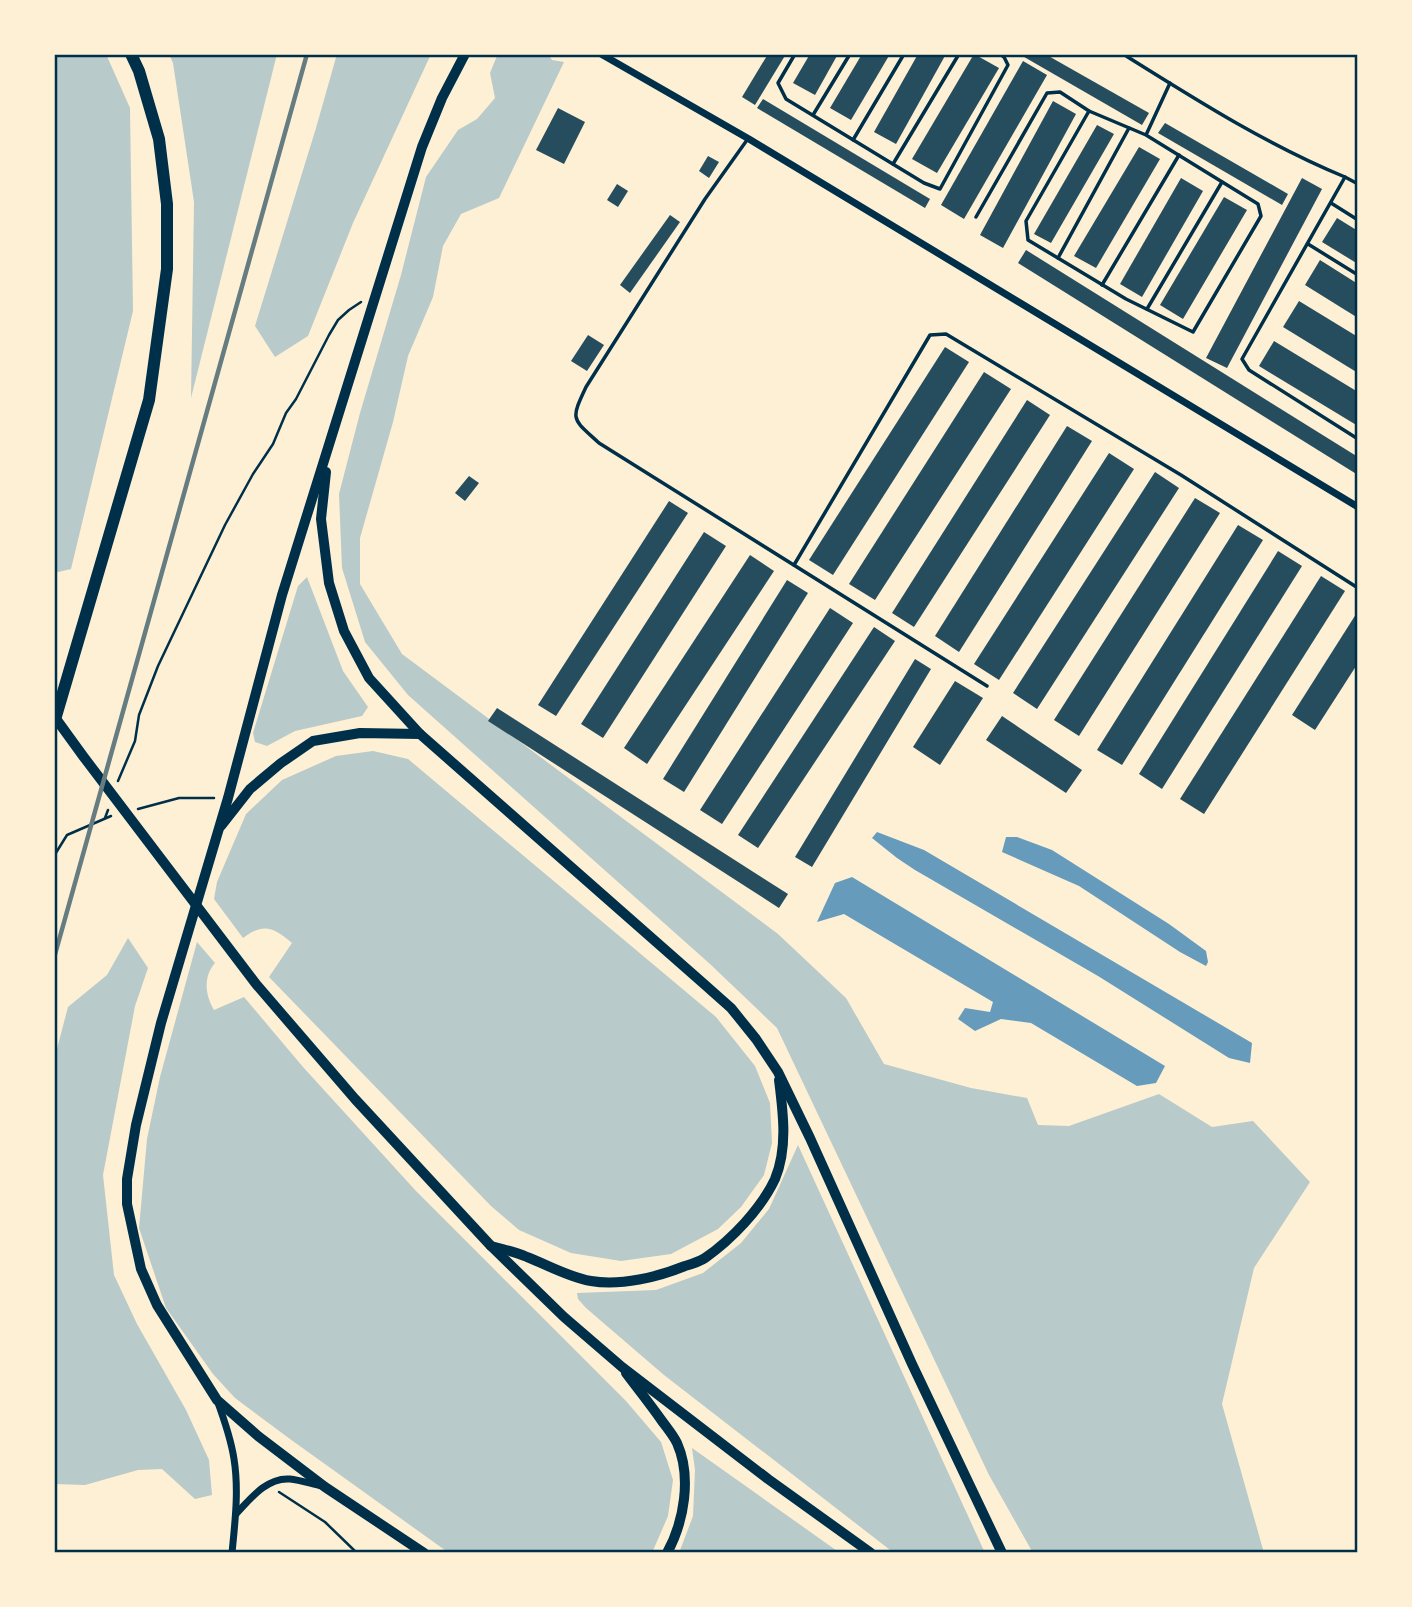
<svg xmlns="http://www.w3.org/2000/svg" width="1412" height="1607" font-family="Mulish,sans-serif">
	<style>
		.green { fill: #b9caca }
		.water { fill: #669bbc }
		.building { fill: #264d5e }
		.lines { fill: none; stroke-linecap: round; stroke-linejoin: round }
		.path { stroke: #003049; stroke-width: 2.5 }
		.service { stroke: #003049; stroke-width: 3.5 }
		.minor { stroke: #003049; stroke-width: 7 }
		.tertiary { stroke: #003049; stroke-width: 10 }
		.secondary { stroke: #003049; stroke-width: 10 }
		.primary { stroke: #003049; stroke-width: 12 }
		.rail { stroke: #657d81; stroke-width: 4.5 }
		.neatline { fill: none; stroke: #003049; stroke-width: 2.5 }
	</style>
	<rect width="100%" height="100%" fill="#fdf0d5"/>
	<g class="green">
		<polygon points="54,54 106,54 130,108 133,311 71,569 54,573"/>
		<polygon points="169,54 277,54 191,398 194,202 173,63"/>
		<polygon points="337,54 431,54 353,223 308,336 275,357 255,326 316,128"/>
		<polygon points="499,54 548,54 552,60 564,62 499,198 461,214 443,246 433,297 408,356 393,422 360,538 360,584 402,654 778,934 846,998 884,1064 971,1088 1027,1098 1038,1125 1069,1126 1159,1094 1212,1127 1253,1121 1310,1182 1254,1268 1222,1404 1264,1553 1033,1553 989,1475 777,1028 710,964 408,695 365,642 342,568 339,494 360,413 401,275 426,177 458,130 477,119 495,98 490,73 497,56"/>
		<polygon points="307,577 343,671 368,707 362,716 295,731 267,746 255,742 253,733 298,586"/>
		<path d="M373,751L408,759L716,1017L755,1066L770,1103L772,1143L764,1175L741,1207L718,1229L671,1254L621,1261L571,1253L519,1230L491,1206L269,977L292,943C274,928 264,922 243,938L214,899L217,882L246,814L282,780L336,756Z"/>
		<polygon points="128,938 148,968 135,1006 103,1175 114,1275 137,1324 186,1410 209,1460 212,1495 195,1499 162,1469 138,1470 85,1485 54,1484 54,1060 68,1007 107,975"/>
		<path d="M197,942L215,963C203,977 205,995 214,1010L244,997L303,1067L416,1191L626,1401L661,1442L673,1480L668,1516L652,1553H449L290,1439L235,1398L213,1374L166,1308L139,1228L147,1139L160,1077Z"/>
		<polygon points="798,1145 985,1553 894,1553 664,1375 586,1308 578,1299 577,1293 656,1290 703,1273 741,1243 769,1209"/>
		<polygon points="692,1448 840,1553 679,1553 693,1516 695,1470"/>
	</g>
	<g class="water">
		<polygon points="877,832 924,850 1252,1043 1250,1063 1229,1058 1098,976 915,870 897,858 872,838"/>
		<polygon points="1006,837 1017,837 1052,850 1169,924 1206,951 1208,962 1206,966 1180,952 1079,886 1002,852"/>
		<polygon points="852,877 1165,1066 1156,1083 1137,1086 1031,1023 1001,1019 975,1031 958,1019 965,1008 990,1012 993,1002 844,914 817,922 835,883"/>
	</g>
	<g class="building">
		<polygon points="768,54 786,54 755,105 742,97"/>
		<polygon points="810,54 838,54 815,95 793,83"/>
		<polygon points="862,54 890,54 851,120 830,108"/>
		<polygon points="918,54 946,54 896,144 874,132"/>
		<polygon points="974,54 999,68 937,173 912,159"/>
		<polygon points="1019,54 1045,54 1149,113 1142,125"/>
		<polygon points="1023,61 1047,75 964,219 941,205"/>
		<polygon points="763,99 930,199 925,208 757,108"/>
		<polygon points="1053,101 1076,114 1003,248 980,235"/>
		<polygon points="558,108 585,122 564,164 536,150"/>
		<polygon points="1165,123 1288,194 1282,205 1158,133"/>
		<polygon points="1097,125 1114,134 1051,243 1034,234"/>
		<polygon points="1139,147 1160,159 1096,268 1074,256"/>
		<polygon points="708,156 719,162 709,178 699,171"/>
		<polygon points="1181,178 1203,191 1142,297 1120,284"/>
		<polygon points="1302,178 1322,189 1227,368 1206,358"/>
		<polygon points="617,184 628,191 618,207 607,200"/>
		<polygon points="1224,197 1247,210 1183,319 1160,305"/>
		<polygon points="670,215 680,222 630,293 620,285"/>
		<polygon points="1337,218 1358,231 1358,264 1322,242"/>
		<polygon points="1026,250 1358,457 1358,475 1018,263"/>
		<polygon points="1320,260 1358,284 1358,318 1305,285"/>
		<polygon points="1299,301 1358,337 1358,373 1283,327"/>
		<polygon points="588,335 604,345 587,371 571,361"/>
		<polygon points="1274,341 1358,392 1358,426 1259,366"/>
		<polygon points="945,347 969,362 833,575 809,560"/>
		<polygon points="984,372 1011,389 875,600 849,584"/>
		<polygon points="1027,400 1050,415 914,627 892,613"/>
		<polygon points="1067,426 1092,441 959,652 935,636"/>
		<polygon points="1109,453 1134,469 999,680 974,664"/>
		<polygon points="1155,472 1179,488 1037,709 1013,693"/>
		<polygon points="469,476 479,483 465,501 455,493"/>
		<polygon points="1195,498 1220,513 1079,736 1054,720"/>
		<polygon points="669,501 688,513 556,716 538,705"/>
		<polygon points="1238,525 1263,540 1122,765 1097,750"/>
		<polygon points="704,532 726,546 603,738 581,724"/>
		<polygon points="1278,551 1302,566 1162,789 1139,774"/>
		<polygon points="750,555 774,571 647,764 624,748"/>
		<polygon points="1321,576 1345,591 1204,814 1180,799"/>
		<polygon points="787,580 808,593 684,792 663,779"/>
		<polygon points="830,608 853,623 722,824 700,810"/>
		<polygon points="1358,611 1358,663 1315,730 1292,715"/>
		<polygon points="874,627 895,641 758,848 738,835"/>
		<polygon points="915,659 931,669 812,867 795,857"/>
		<polygon points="955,681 983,698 940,765 913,747"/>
		<polygon points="497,708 788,894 779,908 488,721"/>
		<polygon points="1002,716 1082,770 1066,793 986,740"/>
	</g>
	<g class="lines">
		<g class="path">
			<polyline points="118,781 135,741 139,715 158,666 225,525 253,474 273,444 286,413 296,399 329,335 338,320 349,310 361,302"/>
			<polyline points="138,809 179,798 214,798"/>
			<polyline points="105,818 108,810"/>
			<polyline points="54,856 67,835 111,816"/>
			<polyline points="279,1492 325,1522 357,1553"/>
		</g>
		<g class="service">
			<polyline points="795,54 778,83 786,99 924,183 940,189 1008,65 1004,57 1000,54"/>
			<path d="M1123,54C1195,99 1267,145 1345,177L1242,359L1249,370L1358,439"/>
			<polyline points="813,115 850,54"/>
			<polyline points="1146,135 1089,111 1026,221 1028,240 1126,299 1193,332 1261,216 1258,204 1146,135 1170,83"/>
			<path d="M747,140L705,199L586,387C570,421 572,418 599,443L987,686"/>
			<polyline points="853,140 904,54"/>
			<polyline points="893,164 959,54"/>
			<polyline points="1345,177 1358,184"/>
			<polyline points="1331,203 1358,220"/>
			<polyline points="976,217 1047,93 1060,92 1089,111"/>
			<polyline points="1308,244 1358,275"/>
			<polyline points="1058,258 1129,128"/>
			<polyline points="1102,285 1179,155"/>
			<polyline points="1147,309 1222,182"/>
			<polyline points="794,565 930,335 946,334 1181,475 1358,588"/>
		</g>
		<g class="minor">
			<polyline points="601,54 749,139 1358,507"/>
			<path d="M217,1400C224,1419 231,1439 234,1459C239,1490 235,1522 232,1553"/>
			<path d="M236,1514C250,1499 267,1477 290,1479C300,1480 312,1484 322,1486"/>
		</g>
		<g class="tertiary">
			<polyline points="326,472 321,519 329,583 344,631 369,678 420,734 704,984 731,1008 756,1039 778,1072 810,1138 912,1364 1002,1553"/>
			<polyline points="221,826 250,789 281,763 313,741 360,733 420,734"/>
			<path d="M491,1246C503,1249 515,1252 527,1257C548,1265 568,1277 591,1281C621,1286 658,1277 685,1266C692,1264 699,1262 705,1258C731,1240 761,1209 775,1179C788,1148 783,1112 779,1080"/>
			<path d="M626,1373C638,1389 650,1404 662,1421C667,1428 673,1435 677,1443C692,1477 684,1522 667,1553"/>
			<polyline points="424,1553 325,1487 258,1436 217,1400 157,1305 141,1269 127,1204 127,1179 136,1125 161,1023 228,798 282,595 422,147 442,98 465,54"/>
		</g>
		<polyline class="secondary" points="54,716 83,756 256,984 355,1099 491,1246 564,1317 622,1367 768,1479 871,1553"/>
		<polyline class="primary" points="54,723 149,400 167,269 167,204 159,139 139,71 131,54"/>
		<polyline class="rail" points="54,958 307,54"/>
	</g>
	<rect width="1412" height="1607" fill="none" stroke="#fdf0d5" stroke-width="112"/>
	<rect x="56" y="56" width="1300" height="1495" class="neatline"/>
</svg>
